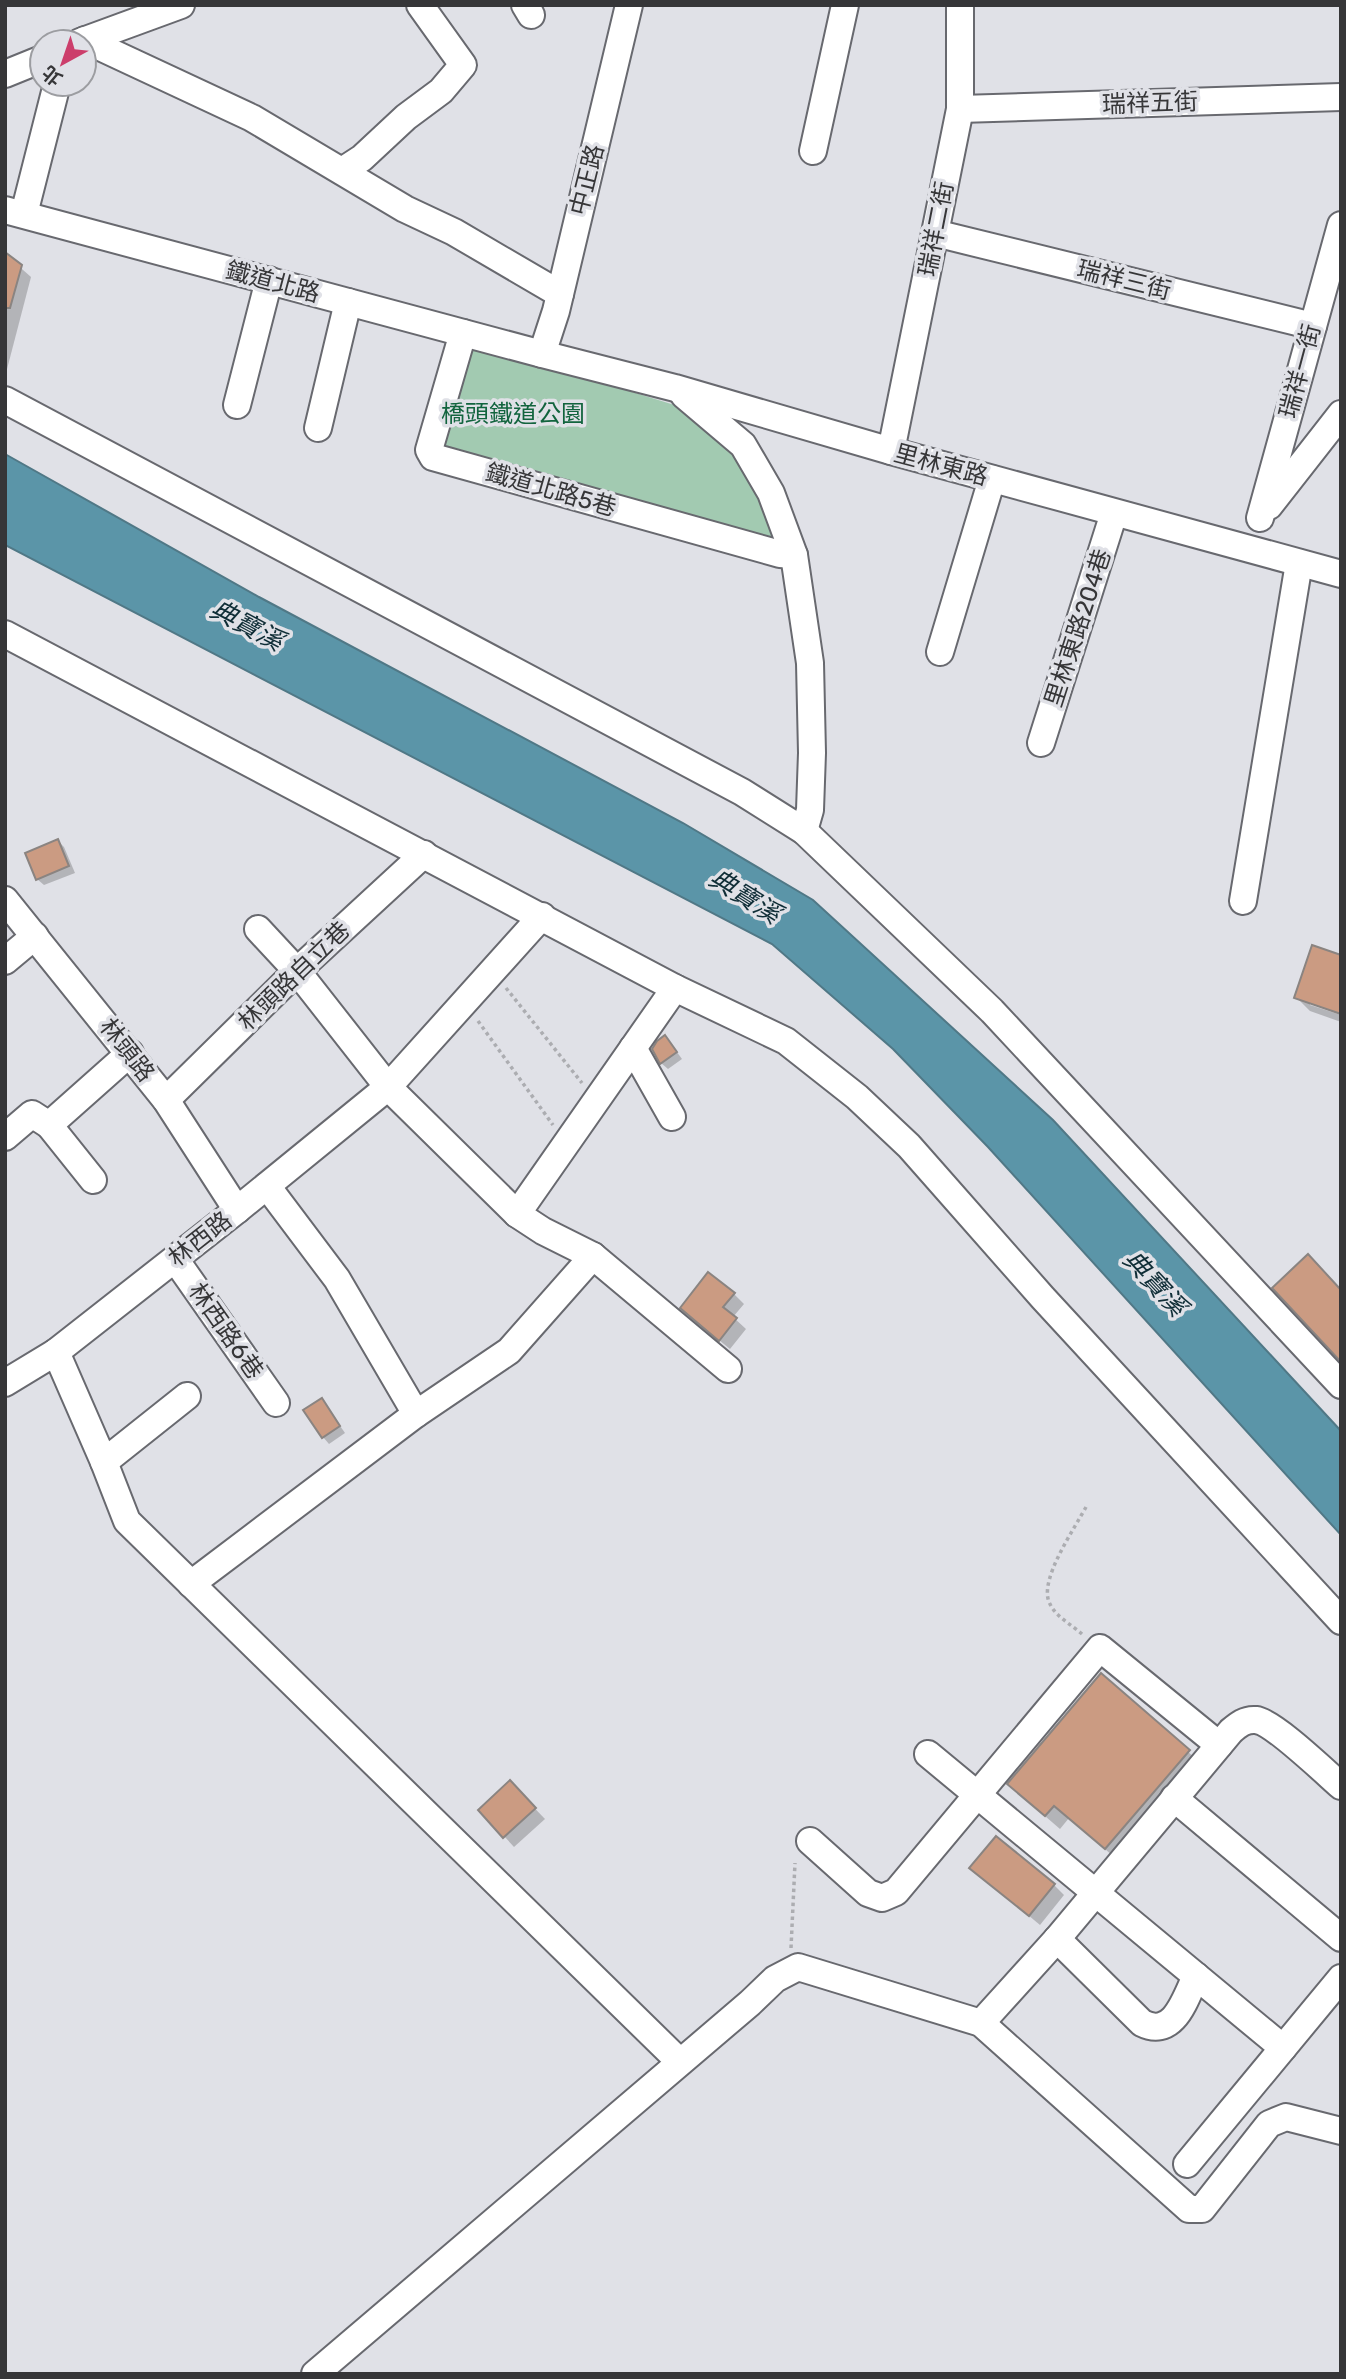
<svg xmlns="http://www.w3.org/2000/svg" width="1346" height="2379" font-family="Rubik,'Noto Sans TC',sans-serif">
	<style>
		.green { fill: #a2cab1 }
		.water { fill: #5b95a8; stroke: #507886; stroke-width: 2 }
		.shadow { fill: #0003 }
		.building { fill: #cb9b82; stroke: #8a8481; stroke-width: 2 }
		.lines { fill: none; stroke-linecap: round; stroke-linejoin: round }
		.minor-casing { stroke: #68696f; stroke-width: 30 }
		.path { stroke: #acadb1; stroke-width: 3.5; stroke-dasharray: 3.5 3.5; stroke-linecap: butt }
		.minor { stroke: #fff; stroke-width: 26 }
		.labels { text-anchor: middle; stroke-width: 7; stroke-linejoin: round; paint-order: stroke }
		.street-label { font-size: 24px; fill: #363638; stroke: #e0e1e7 }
		.park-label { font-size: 24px; fill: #12643e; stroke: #e0e1e7 }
		.water-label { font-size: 26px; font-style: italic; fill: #102e37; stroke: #e0e1e7 }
	</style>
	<rect width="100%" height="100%" fill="#e0e1e7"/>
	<polygon class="green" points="470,342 681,407 737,451 759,490 780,546 440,451"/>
	<polygon class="water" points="5,454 259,597 683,823 813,900 1053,1120 1341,1431 1341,1535 988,1147 893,1049 772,944 5,545"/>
	<g class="shadow">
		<polygon points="5,254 31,277 6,373 5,373"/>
		<polygon points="58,841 64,847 75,873 44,885 37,879"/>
		<polygon points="1296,997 1310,1001 1310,1005 1341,1015 1341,1022 1310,1011"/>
		<polygon points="671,1044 682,1059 668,1069 661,1063"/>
		<polygon points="734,1294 744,1304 733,1317 746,1329 730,1349 692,1318"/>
		<polygon points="322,1400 345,1433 329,1444 323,1437"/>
		<polygon points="1101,1676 1203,1765 1120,1862 1069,1818 1060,1829 1023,1797"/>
		<polygon points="520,1793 545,1819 514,1847 504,1836"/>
		<polygon points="972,1868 1054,1885 1064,1895 1040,1925"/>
	</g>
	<g class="building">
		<polygon points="5,252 22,265 10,308 5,308"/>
		<polygon points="58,839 69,866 36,880 25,853"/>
		<polygon points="1312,945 1341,955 1341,1014 1294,998"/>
		<polygon points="665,1035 677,1052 660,1064 652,1049 657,1041"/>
		<polygon points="1308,1254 1341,1290 1341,1362 1272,1288"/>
		<polygon points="708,1272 735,1293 723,1307 737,1318 719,1341 680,1308"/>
		<polygon points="322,1398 340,1426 322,1438 303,1410"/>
		<polygon points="1101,1673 1190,1750 1105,1849 1054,1806 1045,1816 1007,1784"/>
		<polygon points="510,1780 536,1808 503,1838 478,1810"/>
		<polygon points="996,1836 1055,1884 1029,1916 969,1868"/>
	</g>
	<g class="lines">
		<g class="minor-casing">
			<g id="minor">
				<polyline points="525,5 531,15"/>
				<polyline points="85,40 252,118 405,209 454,232 560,294"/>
				<polyline points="80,42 181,5"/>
				<polyline points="5,74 42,59"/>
				<polyline points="960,109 1341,97"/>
				<polyline points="813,151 845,5"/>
				<polyline points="342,171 362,158 406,117 441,91 463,65 420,5"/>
				<polyline points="5,210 542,354 675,388 891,451 1341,574"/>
				<polyline points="24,214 57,84"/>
				<polyline points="935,233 1313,326"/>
				<polyline points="463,333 429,450 433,457 780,554 794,555"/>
				<polyline points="542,354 556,311 629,5"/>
				<polyline points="684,395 743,445 771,493 794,555 810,663 812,753 810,810 804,831"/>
				<polyline points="5,400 742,792 804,831 992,1011 1341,1385"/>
				<polyline points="237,405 269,280"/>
				<polyline points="318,428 348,302"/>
				<polyline points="891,451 960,109 960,5"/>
				<polyline points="1269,506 1341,414"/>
				<polyline points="1260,518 1341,225"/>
				<polyline points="5,634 675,988 786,1041 857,1097 909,1146 1043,1298 1341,1621"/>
				<polyline points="940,652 992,479"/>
				<polyline points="1041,743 1114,513"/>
				<polyline points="5,900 166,1100 237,1210"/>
				<polyline points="1243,901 1299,563"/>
				<polyline points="258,929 297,971 388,1087 517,1214 543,1231 593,1256 728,1369"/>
				<polyline points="5,961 35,936"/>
				<polyline points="633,1048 672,1117"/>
				<polyline points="166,1100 297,971 424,854"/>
				<polyline points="49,1125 93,1180"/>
				<polyline points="5,1137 32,1114 49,1125 130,1053"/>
				<polyline points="267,1186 337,1279 416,1414"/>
				<polyline points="517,1214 675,988"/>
				<polyline points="175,1259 276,1403"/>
				<polyline points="56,1352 104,1462 127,1521 680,2062"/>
				<polyline points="5,1383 56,1352 237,1210 388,1087 542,916"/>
				<polyline points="104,1462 187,1396"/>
				<polyline points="191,1584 416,1414 509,1351 593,1256"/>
				<polyline points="928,1754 1283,2048"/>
				<polyline points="1174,1798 1341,1938"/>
				<polyline points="810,1841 868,1893 882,1898 896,1892 1100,1648 1219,1745"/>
				<path d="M1057,1939L1142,2023C1174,2039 1185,1999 1196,1976"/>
				<path d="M981,2023L1057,1939L1231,1731C1238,1725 1245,1719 1256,1720C1273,1722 1325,1772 1341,1786"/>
				<polyline points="1187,2164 1341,1978"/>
				<polyline points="315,2374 750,2003 775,1979 798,1967 981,2023 1189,2209 1202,2209 1269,2124 1286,2117 1341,2131"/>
			</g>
		</g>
		<g class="path">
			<polyline points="506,988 582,1083"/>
			<polyline points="478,1021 553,1125"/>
			<path d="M1082,1634C1072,1625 1056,1617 1050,1604C1037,1581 1076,1527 1087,1505"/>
			<polyline points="791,1948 795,1863"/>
		</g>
		<use href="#minor" class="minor"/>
	</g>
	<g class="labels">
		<g class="street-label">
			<text transform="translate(1150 103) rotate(-2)" y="8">瑞祥五街</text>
			<text transform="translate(587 180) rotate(-76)" y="8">中正路</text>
			<text transform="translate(936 229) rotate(-79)" y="8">瑞祥二街</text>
			<text transform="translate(1124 280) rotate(14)" y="8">瑞祥三街</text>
			<text transform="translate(273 282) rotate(15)" y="8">鐵道北路</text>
			<text transform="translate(1300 371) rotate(-75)" y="8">瑞祥一街</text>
			<text transform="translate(941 465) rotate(15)" y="8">里林東路</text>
			<text transform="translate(551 490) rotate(16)" y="8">鐵道北路5巷</text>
			<text transform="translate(1078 628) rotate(-72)" y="8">里林東路204巷</text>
			<text transform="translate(294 976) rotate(-44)" y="8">林頭路自立巷</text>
			<text transform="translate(127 1050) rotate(52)" y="8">林頭路</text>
			<text transform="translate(200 1239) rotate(-38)" y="8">林西路</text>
			<text transform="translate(226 1331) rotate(55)" y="8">林西路6巷</text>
		</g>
		<g class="park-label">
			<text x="513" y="422">橋頭鐵道公園</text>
		</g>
		<g class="water-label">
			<text transform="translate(247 625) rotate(28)" y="9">典寶溪</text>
			<text transform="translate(745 896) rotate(32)" y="9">典寶溪</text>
			<text transform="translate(1155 1283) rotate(47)" y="9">典寶溪</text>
		</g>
	</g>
	<rect width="1346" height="2379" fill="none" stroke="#363638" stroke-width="14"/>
	<g transform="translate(63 63) rotate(220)"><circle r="33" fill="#e0e1e7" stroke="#9c9da1" stroke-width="2"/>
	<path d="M0-5L12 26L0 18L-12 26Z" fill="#cc3e6b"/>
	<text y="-10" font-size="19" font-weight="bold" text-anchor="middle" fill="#363638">北</text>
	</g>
</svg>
